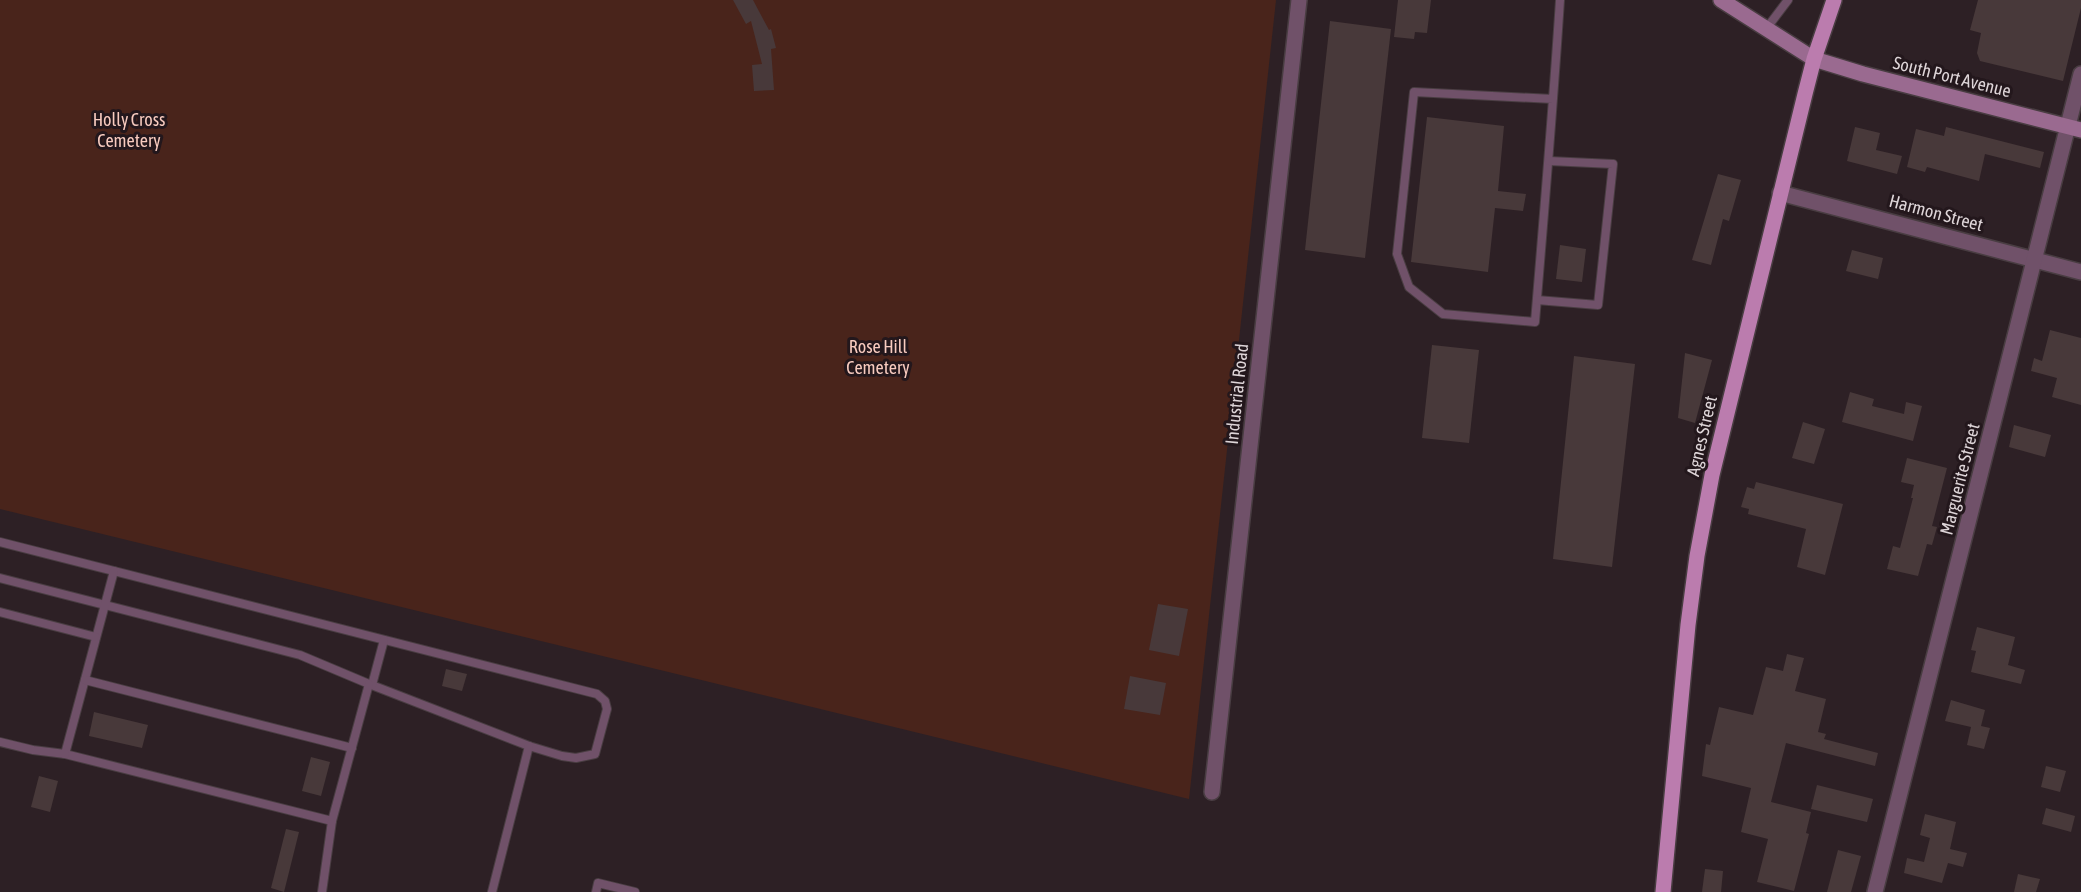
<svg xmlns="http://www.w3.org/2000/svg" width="2081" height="892" font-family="'Asap Condensed',sans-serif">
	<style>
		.green { fill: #49241b }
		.building { fill: #48393a }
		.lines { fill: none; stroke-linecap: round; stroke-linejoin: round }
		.lane-casing { stroke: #493d42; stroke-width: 10 }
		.street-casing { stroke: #493d42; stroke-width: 18 }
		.secondary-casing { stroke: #493d42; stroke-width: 18 }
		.primary-casing { stroke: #493d42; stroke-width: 18 }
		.lane { stroke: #705169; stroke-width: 8 }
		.street { stroke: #705169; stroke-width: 15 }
		.secondary { stroke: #9a6a90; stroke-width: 15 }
		.primary { stroke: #bb7cae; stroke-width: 15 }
		.labels { text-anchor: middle; stroke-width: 6; stroke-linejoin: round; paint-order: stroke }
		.street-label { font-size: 18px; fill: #ded5d8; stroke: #23171c }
		.park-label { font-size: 18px; fill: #f8cbbf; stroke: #23171c }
	</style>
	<rect width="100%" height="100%" fill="#2d2025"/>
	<polygon class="green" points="0,0 1276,0 1189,799 0,509"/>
	<g class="building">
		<polygon points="733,0 753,0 769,30 771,29 776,48 771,49 774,90 754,91 752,65 762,64 751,21 746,24"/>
		<polygon points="1398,0 1431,0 1427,33 1415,32 1414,39 1394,37"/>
		<polygon points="1978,0 2081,0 2081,8 2063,81 1980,61 1977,53 1981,33 1970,30"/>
		<polygon points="1330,21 1391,29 1365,258 1305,250"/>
		<polygon points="1427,117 1504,126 1498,191 1526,194 1523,211 1495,208 1488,272 1411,262"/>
		<polygon points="1855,127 1880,133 1876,150 1902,156 1897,174 1847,161"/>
		<polygon points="1946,127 2044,152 2040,168 1985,154 1979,181 1927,167 1925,172 1907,167 1916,129 1944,136"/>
		<polygon points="1718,174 1741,180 1729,221 1723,219 1711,265 1692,260"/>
		<polygon points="1560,245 1586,249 1582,282 1556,279"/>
		<polygon points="1852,250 1883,258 1878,279 1846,271"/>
		<polygon points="2050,330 2081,338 2081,405 2052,397 2057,378 2031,371 2034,358 2042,361"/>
		<polygon points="1432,345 1479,350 1469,443 1422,438"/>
		<polygon points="1685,353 1712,360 1695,423 1678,418"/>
		<polygon points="1574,356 1635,364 1612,567 1553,559"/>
		<polygon points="1850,392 1874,399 1872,406 1904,414 1906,402 1922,406 1913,441 1842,422"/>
		<polygon points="1803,422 1825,429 1814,464 1792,458"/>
		<polygon points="2014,425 2051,435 2045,457 2009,447"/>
		<polygon points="1907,458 1947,468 1932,526 1937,527 1932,545 1927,544 1918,576 1887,569 1893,546 1900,548 1913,498 1911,498 1914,485 1901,482"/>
		<polygon points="1756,482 1843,504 1825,575 1797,567 1806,529 1748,514 1749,509 1741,507 1747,487 1754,489"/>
		<polygon points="1158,604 1188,609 1179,656 1149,650"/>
		<polygon points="1977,627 2015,637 2008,665 2025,670 2021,684 1971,672 1976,651 1971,650"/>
		<polygon points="1787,654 1804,658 1795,691 1826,699 1818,732 1826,734 1824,739 1878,753 1875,766 1786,743 1771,802 1811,812 1806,833 1809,834 1794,891 1757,882 1768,839 1741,832 1751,788 1702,776 1706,744 1710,745 1719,707 1753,715 1766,667 1783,671"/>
		<polygon points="446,669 467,674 462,691 442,686"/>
		<polygon points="1130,676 1166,683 1160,715 1124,709"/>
		<polygon points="1951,700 1985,710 1981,726 1990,728 1984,749 1967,745 1971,727 1945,721"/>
		<polygon points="94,712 148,725 142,748 89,736"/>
		<polygon points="311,757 330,762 321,796 302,791"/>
		<polygon points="2046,766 2066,771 2060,792 2041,787"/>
		<polygon points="39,776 58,781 50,812 31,807"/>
		<polygon points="1817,785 1873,799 1867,822 1811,809"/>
		<polygon points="2046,808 2075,816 2071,832 2042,824"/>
		<polygon points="1925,814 1956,822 1950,849 1967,853 1963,867 1948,863 1942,883 1904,873 1907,858 1924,862 1930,838 1920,835"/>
		<polygon points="286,829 299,832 284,892 271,888"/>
		<polygon points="1838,850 1861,856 1851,892 1827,892"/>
		<polygon points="1705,869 1723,871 1721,892 1702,892"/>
		<polygon points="2018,874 2040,879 2036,892 2014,892"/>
	</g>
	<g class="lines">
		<g class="lane-casing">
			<g id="lane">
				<polyline points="1766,29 1788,0"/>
				<path d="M1553,99L1414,92L1397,254L1409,287L1443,314L1535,322C1544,215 1553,108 1560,0"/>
				<polyline points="1537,300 1598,305 1613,164 1549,161"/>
				<polyline points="0,542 597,694 605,701 607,709 595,754 576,758 562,756 529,746 369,684 300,655 0,578"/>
				<polyline points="114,571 65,754 332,821"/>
				<polyline points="0,612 96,637"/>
				<polyline points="85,680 352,748"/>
				<polyline points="372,685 384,640"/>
				<polyline points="0,742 33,750 65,754"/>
				<polyline points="322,892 332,821 369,684"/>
				<polyline points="492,892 529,746"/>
				<polyline points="596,892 598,883 635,892"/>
			</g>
		</g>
		<g class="street-casing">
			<g id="street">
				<polyline points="1780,193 2081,272"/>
				<polyline points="1212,792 1299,0"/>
				<polyline points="1875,892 2081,74"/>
			</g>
		</g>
		<g class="secondary-casing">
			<polyline id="secondary" points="1721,0 1814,59 1863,74 2081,130"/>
		</g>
		<g class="primary-casing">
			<polyline id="primary" points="1663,892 1688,625 1697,556 1712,475 1805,94 1814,59 1834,0"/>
		</g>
		<use href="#lane" class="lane"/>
		<use href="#street" class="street"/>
		<use href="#secondary" class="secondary"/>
		<use href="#primary" class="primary"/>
	</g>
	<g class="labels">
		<g class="street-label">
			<text transform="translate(1952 77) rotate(14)" y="6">South Port Avenue</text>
			<text transform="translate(1936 213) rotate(15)" y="6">Harmon Street</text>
			<text transform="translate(1237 394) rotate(-84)" y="6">Industrial Road</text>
			<text transform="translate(1702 436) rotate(-77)" y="6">Agnes Street</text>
			<text transform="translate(1960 479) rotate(-76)" y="6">Marguerite Street</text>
		</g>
		<g class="park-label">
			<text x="129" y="126">Holly Cross<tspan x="129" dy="21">Cemetery</tspan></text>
			<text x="878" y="353">Rose Hill<tspan x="878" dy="21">Cemetery</tspan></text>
		</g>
	</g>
</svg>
